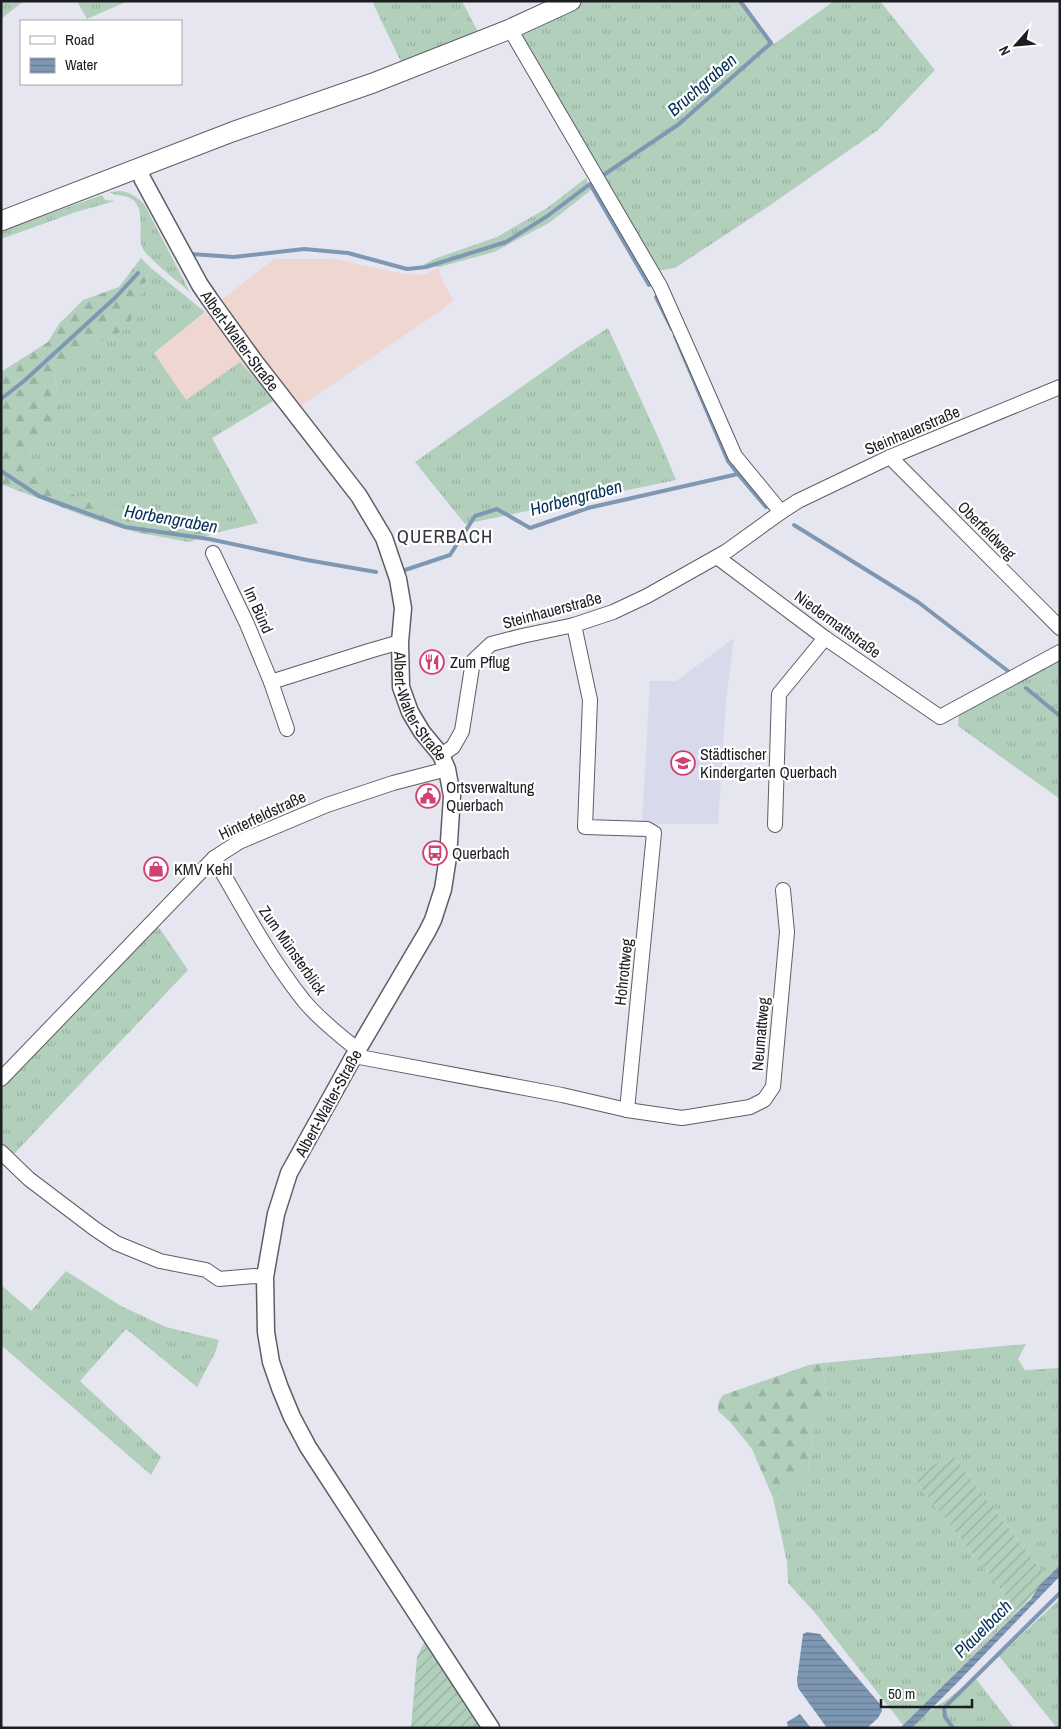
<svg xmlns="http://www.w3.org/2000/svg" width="1061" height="1729" font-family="'Archivo Narrow',sans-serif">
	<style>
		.commercial { fill: #f0d6d0 }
		.built { fill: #d8daeb }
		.grass { fill: url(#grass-tufts) }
		.forest { fill: url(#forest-firs) }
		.garden { fill: url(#garden-furrows) }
		.water { fill: url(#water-rules) }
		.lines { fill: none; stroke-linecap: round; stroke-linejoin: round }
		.stream { stroke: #7e98b4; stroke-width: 4 }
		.minor-casing { stroke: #5d5e66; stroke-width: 16 }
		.tertiary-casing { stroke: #5d5e66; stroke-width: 19 }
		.secondary-casing { stroke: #5d5e66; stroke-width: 21 }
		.minor { stroke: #fff; stroke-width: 14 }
		.tertiary { stroke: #fff; stroke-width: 16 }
		.secondary { stroke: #fff; stroke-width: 19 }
		.labels { text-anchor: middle; stroke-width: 4.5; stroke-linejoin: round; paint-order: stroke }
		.street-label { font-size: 16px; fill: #1c1d20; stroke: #fff }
		.poi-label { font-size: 16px; fill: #1c1d20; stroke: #fff; text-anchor: start }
		.water-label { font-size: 18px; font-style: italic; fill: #053056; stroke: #fff }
		.quarter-label { font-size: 19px; letter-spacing: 1px; fill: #35353d; stroke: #fff }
	</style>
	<defs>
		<pattern id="grass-tufts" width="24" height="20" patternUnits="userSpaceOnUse" patternTransform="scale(1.25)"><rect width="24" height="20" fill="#b1cfbb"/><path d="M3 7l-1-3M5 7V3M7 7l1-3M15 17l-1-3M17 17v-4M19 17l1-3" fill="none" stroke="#98b1a0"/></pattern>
		<pattern id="forest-firs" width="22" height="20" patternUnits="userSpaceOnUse" patternTransform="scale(1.25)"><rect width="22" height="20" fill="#b1cfbb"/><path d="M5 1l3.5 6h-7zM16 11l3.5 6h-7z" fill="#98b1a0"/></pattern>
		<pattern id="garden-furrows" width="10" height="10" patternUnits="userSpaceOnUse" patternTransform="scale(1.25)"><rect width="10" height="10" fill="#b1cfbb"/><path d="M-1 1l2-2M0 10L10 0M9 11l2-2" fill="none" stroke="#98b1a0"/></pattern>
		<pattern id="water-rules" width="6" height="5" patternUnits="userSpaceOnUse" patternTransform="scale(1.25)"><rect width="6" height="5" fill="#7e98b4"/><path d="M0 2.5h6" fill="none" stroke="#667b92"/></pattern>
	</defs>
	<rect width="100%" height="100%" fill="#e5e6f0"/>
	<polygon class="commercial" points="274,259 333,259 404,274 424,275 439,267 440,276 453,300 440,311 301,406 275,400 186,401 154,353"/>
	<polygon class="built" points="734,638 726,701 718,824 642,824 650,681 676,681"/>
	<g class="grass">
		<polygon points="1,1 24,1 1,19"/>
		<polygon points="77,1 128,1 87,19"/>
		<polygon points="372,1 462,1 479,34 402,64"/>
		<polygon points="584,1 743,1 774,44 834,1 880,1 935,70 878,130 766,208 675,268 657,271 522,38 524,31 527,28"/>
		<polygon points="586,178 591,190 549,223 494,252 439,267 423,265 434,259 497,237 547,208"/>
		<path d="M119,191C130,192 136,196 144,204L190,292C181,284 146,257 142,247C137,234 148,205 128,197C122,195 115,196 110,192Z"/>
		<polygon points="102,195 105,200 115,201 76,212 1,239 1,231"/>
		<polygon points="151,268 205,312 154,353 186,400 240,362 275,400 212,438 258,523 215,533 171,524 108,509 70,493 31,461 30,451 62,413 54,375 90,347 128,327"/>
		<polygon points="608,328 658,437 676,480 465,524 415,462 578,347"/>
		<polygon points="1060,656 1060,799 958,726 959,715"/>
		<polygon points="156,923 188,970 12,1156 1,1147 1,1086"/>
		<polygon points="66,1271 121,1306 166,1327 219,1340 215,1353 197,1387 126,1329 80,1381 161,1457 151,1475 1,1345 1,1285 31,1311"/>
		<polygon points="1026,1344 1018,1359 1025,1370 1060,1368 1060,1565 1047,1578 955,1458 912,1477 1018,1611 903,1725 816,1614 788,1583 787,1562 773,1498 808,1470 814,1419 827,1399 822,1363"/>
		<polygon points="1060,1599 1060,1728 1057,1728 999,1656"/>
		<polygon points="976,1679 1014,1728 912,1728 923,1716"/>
	</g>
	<g class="forest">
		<polygon points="141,258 151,268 128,328 90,347 54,375 62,413 30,451 31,461 70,493 108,509 171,524 215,533 189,542 135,532 87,517 1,484 1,372 48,342 59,324 83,300 119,287"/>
		<polygon points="822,1363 827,1399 814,1419 808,1470 773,1498 752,1449 731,1423 718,1411 718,1403 723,1395 809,1365"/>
	</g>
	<g class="garden">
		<path d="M949,1457L955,1458L1047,1578C1037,1589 1029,1601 1018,1611L912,1477Z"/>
		<polygon points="426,1639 482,1728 411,1728 417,1657"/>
	</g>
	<g class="water">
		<polygon points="1060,1565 1060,1576 958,1682 912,1728 900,1728 1031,1599 1039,1586"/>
		<polygon points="807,1632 820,1634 880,1704 882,1711 878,1718 867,1728 827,1728 798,1688 797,1680 803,1634"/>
		<polygon points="800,1714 811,1728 788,1728 787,1722"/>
	</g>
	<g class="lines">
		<g class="stream">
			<polyline points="605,174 679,124 771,43 740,1"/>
			<polyline points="191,254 234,257 304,249 348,253 407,269 426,267 506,242 546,217 590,184 649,285"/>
			<polyline points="656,297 672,329"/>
			<polyline points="675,336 728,461 738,474"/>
			<polyline points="1,399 24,381 116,297 138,273"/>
			<polyline points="1,471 39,496 125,527 209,539 307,560 376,572"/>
			<polyline points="794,525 918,602 1008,671"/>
			<polyline points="405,570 450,555 475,516 497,509 530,528 588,508 738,474 766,507"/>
			<polyline points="1026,688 1060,716"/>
			<polyline points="953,1728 945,1717 944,1708 1060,1593"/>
		</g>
		<g class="minor-casing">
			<g id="minor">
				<polyline points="510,29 660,286 693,360 735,456 781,512"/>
				<polyline points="890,457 1060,628"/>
				<polyline points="213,553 247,624 271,682 369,651 400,642"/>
				<polyline points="717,557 825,638 940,717 1060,652"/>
				<polyline points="271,682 287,729"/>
				<polyline points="441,755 453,747 462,731 473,661 491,644 522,636 574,625 613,612 647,596 727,551 781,512 798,501 890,457 1060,387"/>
				<polyline points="775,825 779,694 825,638"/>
				<path d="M214,858C242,906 269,957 304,1001C319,1019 339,1035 358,1050"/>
				<polyline points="354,1056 562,1095 627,1110 654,833 647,829 585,827 590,700 574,625"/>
				<polyline points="1,1079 214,858 239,842 327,805 393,783 447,769"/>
				<polyline points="627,1110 682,1118 750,1107 764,1100 773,1087 787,932 783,890"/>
				<polyline points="1,1152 29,1179 95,1229 116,1243 160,1261 206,1270 219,1279 254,1276 265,1277"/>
			</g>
		</g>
		<g class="tertiary-casing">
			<g id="tertiary">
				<path id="s1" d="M138,168L143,180L200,285L211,301L255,362L359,496L384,538L398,579L403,608L400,642L401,687L410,712L422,732L441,755L447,769L452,796L448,857L443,889L433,920L427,932L354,1056L289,1173L276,1214L265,1277L266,1332L271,1362L280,1388L292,1417L308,1447L491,1728"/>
			</g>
		</g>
		<g class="secondary-casing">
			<polyline id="secondary" points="1,221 232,132 373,83 510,29 571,1"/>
		</g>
		<use href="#minor" class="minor"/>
		<use href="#tertiary" class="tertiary"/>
		<use href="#secondary" class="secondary"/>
	</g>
	<defs>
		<g id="restaurant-ring" transform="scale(1.25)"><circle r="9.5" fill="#fff" stroke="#ce4172" stroke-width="1.5"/><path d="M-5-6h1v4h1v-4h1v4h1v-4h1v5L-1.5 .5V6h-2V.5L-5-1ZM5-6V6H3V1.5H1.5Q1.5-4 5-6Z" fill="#ce4172"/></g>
		<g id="school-ring" transform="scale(1.25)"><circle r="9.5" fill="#fff" stroke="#ce4172" stroke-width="1.5"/><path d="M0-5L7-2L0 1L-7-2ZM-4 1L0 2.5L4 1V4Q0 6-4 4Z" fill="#ce4172"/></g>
		<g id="civic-ring" transform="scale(1.25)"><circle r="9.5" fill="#fff" stroke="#ce4172" stroke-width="1.5"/><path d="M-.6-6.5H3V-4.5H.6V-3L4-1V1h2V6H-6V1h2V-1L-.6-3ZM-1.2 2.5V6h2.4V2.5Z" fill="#ce4172"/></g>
		<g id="bus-ring" transform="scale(1.25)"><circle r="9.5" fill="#fff" stroke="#ce4172" stroke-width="1.5"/><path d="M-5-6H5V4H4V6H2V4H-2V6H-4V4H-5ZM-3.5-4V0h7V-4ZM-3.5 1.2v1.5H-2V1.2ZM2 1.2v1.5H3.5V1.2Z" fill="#ce4172"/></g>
		<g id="shop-ring" transform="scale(1.25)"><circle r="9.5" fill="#fff" stroke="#ce4172" stroke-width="1.5"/><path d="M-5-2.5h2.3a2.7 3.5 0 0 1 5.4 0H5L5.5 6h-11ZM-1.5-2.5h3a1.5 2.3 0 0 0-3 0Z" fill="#ce4172"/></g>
	</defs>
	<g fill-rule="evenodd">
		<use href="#restaurant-ring" x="432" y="662"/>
		<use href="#school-ring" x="683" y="763"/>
		<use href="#civic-ring" x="428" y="796"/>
		<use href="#bus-ring" x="435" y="853"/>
		<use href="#shop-ring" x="156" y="869"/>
	</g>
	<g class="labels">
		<g class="street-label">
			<text dy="6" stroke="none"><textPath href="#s1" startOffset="201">Albert-Walter-Straße</textPath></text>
			<text transform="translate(912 430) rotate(-23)" y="6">Steinhauerstraße</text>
			<text transform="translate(987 530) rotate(45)" y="6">Oberfeldweg</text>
			<text transform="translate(259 610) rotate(66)" y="6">Im Bünd</text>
			<text transform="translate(552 610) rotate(-15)" y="6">Steinhauerstraße</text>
			<text transform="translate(838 624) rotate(36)" y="6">Niedermattstraße</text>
			<text dy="6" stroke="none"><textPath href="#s1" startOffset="622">Albert-Walter-Straße</textPath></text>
			<text transform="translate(262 815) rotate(-25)" y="6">Hinterfeldstraße</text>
			<text transform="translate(293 950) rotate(55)" y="6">Zum Münsterblick</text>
			<text transform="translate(623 972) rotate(-84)" y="6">Hohrottweg</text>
			<text transform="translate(760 1034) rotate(-85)" y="6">Neumattweg</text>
			<text transform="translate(328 1103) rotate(-61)" y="6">Albert-Walter-Straße</text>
		</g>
		<g class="poi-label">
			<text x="450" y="668">Zum Pflug</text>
			<text x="700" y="760">Städtischer<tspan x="700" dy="18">Kindergarten Querbach</tspan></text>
			<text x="446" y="793">Ortsverwaltung<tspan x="446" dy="18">Querbach</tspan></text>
			<text x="452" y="859">Querbach</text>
			<text x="174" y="875">KMV Kehl</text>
		</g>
		<g class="water-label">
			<text transform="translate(702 85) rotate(-41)" y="6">Bruchgraben</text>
			<text transform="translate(576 498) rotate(-15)" y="6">Horbengraben</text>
			<text transform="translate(171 519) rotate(10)" y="6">Horbengraben</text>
			<text transform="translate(983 1629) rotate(-45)" y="6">Plauelbach</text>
		</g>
		<g class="quarter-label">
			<text x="445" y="543">QUERBACH</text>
		</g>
	</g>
	<rect width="1061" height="1729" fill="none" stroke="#1c1d20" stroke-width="5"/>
	<rect x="20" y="20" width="162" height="65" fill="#ffffff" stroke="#a4a5a6"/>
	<rect x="30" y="36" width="25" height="8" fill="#ffffff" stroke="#a4a5a6"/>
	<text x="65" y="45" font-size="15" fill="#1c1d20">Road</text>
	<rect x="30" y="58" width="25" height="15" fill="url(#water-rules)" stroke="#a4a5a6"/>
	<text x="65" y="70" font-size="15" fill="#1c1d20">Water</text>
	<g transform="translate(1016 45) rotate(243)" stroke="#ffffff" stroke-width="4" paint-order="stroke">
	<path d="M0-4L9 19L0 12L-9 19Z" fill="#1c1d20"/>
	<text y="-8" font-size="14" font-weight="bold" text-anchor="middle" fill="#1c1d20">N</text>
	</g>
	<path d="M881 1699v8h91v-8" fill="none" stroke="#1c1d20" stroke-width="2.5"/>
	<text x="888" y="1699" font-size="15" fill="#1c1d20" stroke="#ffffff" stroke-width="4" paint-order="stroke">50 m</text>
</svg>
